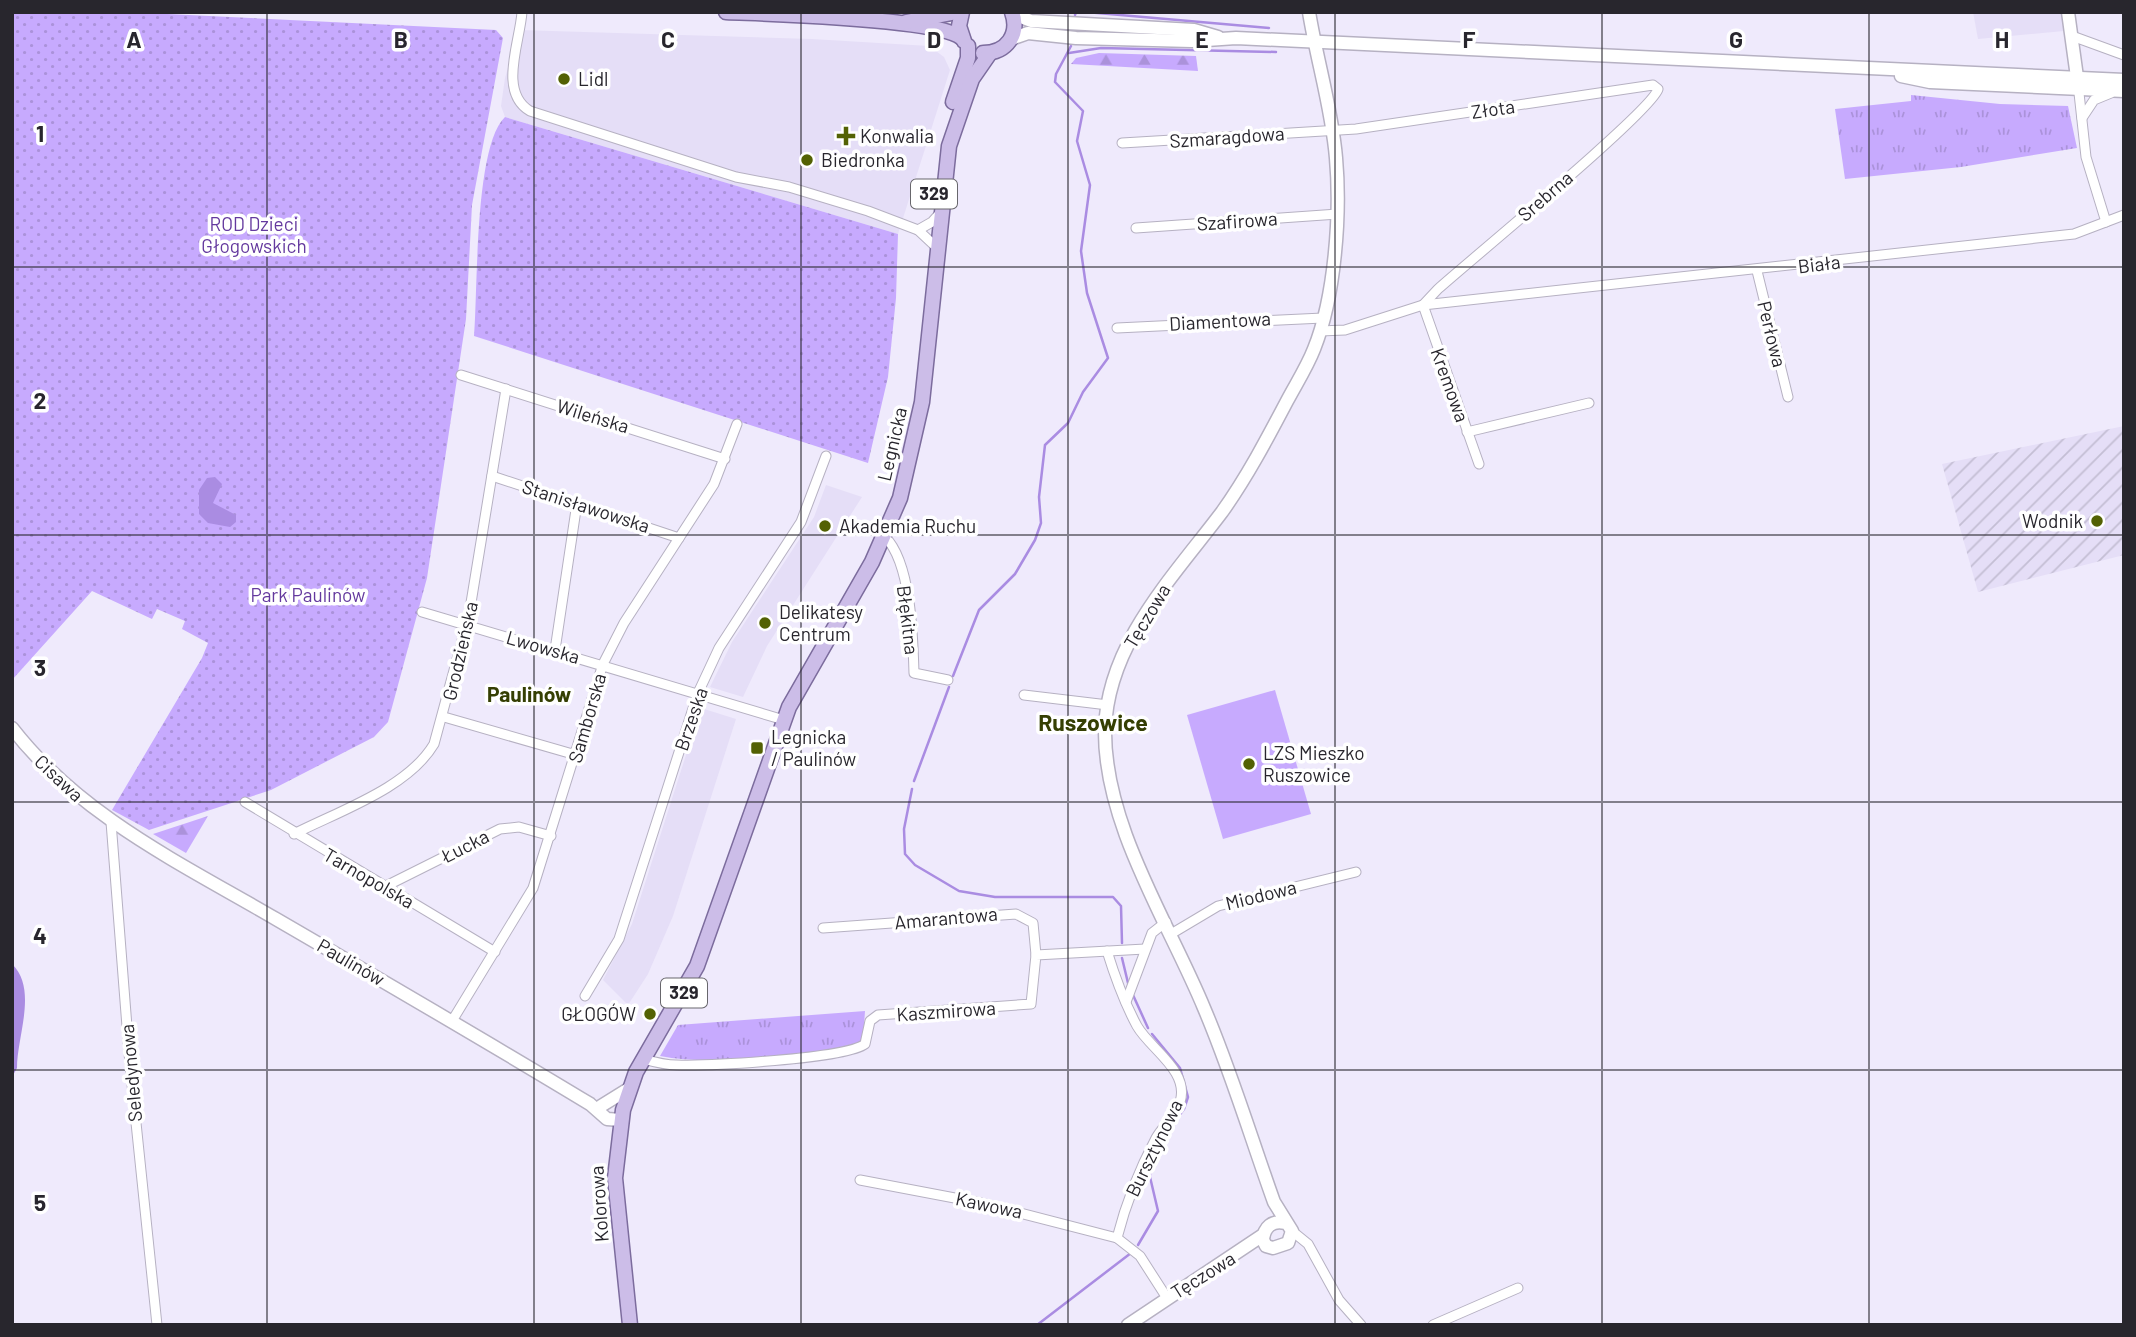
<svg xmlns="http://www.w3.org/2000/svg" width="2136" height="1337" font-family="Barlow,sans-serif">
	<style>
		.built { fill: #e5def7 }
		.industrial { fill: url(#industrial-furrows) }
		.grass { fill: url(#grass-tufts) }
		.forest { fill: url(#forest-firs) }
		.park { fill: url(#park-dots) }
		.pitch { fill: #c7aafe }
		.water { fill: #aa8ce2 }
		.lines { fill: none; stroke-linecap: round; stroke-linejoin: round }
		.stream { stroke: #aa8ce2; stroke-width: 2.5 }
		.street-casing { stroke: #b6b1c2; stroke-width: 11 }
		.secondary-casing { stroke: #b6b1c2; stroke-width: 15 }
		.primary-casing { stroke: #7c6c9d; stroke-width: 17 }
		.street { stroke: #fff; stroke-width: 9 }
		.secondary { stroke: #fff; stroke-width: 12 }
		.primary { stroke: #ccbde8; stroke-width: 14 }
		.grid { fill: none; stroke: #28262d; stroke-width: 2; stroke-opacity: 0.55 }
		.poi-dot { fill: #536104; stroke: #fff; stroke-width: 2.5 }
		.labels { text-anchor: middle; stroke-width: 7; stroke-linejoin: round; paint-order: stroke }
		.shield { fill: #fff; stroke: #68676c; stroke-width: 2 }
		.shield-label { font-size: 18px; font-weight: bold; fill: #28262d }
		.poi-label { font-size: 19px; fill: #28262d; stroke: #fff; text-anchor: start }
		.street-label { font-size: 19px; fill: #28262d; stroke: #fff }
		.park-label { font-size: 19px; fill: #64399e; stroke: #fff }
		.neighbourhood-label { font-size: 21px; font-weight: bold; fill: #353f03; stroke: #fff }
		.quarter-label { font-size: 23px; font-weight: bold; fill: #353f03; stroke: #fff }
		.grid-label { font-size: 23px; text-anchor: middle; font-weight: bold; fill: #28262d; stroke: #fff; stroke-width: 7; stroke-linejoin: round; paint-order: stroke }
	</style>
	<defs>
		<pattern id="industrial-furrows" width="10" height="10" patternUnits="userSpaceOnUse" patternTransform="scale(1.75)"><rect width="10" height="10" fill="#e5def7"/><path d="M-1 1l2-2M0 10L10 0M9 11l2-2" fill="none" stroke="#c4bed4"/></pattern>
		<pattern id="grass-tufts" width="24" height="20" patternUnits="userSpaceOnUse" patternTransform="scale(1.75)"><rect width="24" height="20" fill="#c7aafe"/><path d="M3 7l-1-3M5 7V3M7 7l1-3M15 17l-1-3M17 17v-4M19 17l1-3" fill="none" stroke="#ab92da"/></pattern>
		<pattern id="forest-firs" width="22" height="20" patternUnits="userSpaceOnUse" patternTransform="scale(1.75)"><rect width="22" height="20" fill="#c7aafe"/><path d="M5 1l3.5 6h-7zM16 11l3.5 6h-7z" fill="#ab92da"/></pattern>
		<pattern id="park-dots" width="8" height="8" patternUnits="userSpaceOnUse" patternTransform="scale(1.75)"><rect width="8" height="8" fill="#c7aafe"/><path d="M2 2h.1M6 6h.1" fill="none" stroke="#ab92da" stroke-width="1.8" stroke-linecap="round"/></pattern>
	</defs>
	<rect width="100%" height="100%" fill="#efeafc"/>
	<g class="built">
		<polygon points="1973,12 2061,12 2064,31 1978,39"/>
		<polygon points="519,30 812,39 929,46 944,57 950,70 898,234 505,117 501,106 505,78"/>
		<polygon points="826,485 862,497 767,646 743,697 710,687 732,642 814,517"/>
		<polygon points="701,708 736,719 673,916 648,974 628,1005 603,980 632,924"/>
	</g>
	<polygon class="industrial" points="2124,426 2124,555 1978,592 1942,464"/>
	<g class="grass">
		<polygon points="1911,95 2000,104 2068,106 2077,148 1961,167 1845,179 1835,109 1911,101"/>
		<path d="M865,1011L863,1041L848,1048C793,1054 714,1067 660,1056L678,1025Z"/>
	</g>
	<g class="forest">
		<polygon points="1099,53 1196,56 1198,71 1071,64 1076,58"/>
		<polygon points="208,816 186,853 153,834"/>
	</g>
	<g class="park">
		<polygon points="12,12 126,12 496,30 503,38 472,205 466,319 427,578 388,722 374,737 271,790 149,830 112,810 202,658 208,643 182,629 185,621 157,609 152,619 92,591 12,680"/>
		<path d="M505,117L898,234L896,298L888,377L868,463L474,336C478,291 474,146 505,117Z"/>
	</g>
	<polygon class="pitch" points="1275,690 1311,814 1223,839 1187,715"/>
	<g class="water">
		<polygon points="215,477 222,484 213,503 236,515 236,522 230,527 208,523 199,514 199,490 207,478"/>
		<path d="M12,964C38,989 17,1036 17,1068L12,1077Z"/>
	</g>
	<g class="lines">
		<g class="stream">
			<polyline points="1086,12 1269,28"/>
			<polyline points="1042,13 1052,12"/>
			<polyline points="1075,15 1076,12"/>
			<polyline points="1069,53 1101,48 1276,52"/>
			<polyline points="953,676 979,610 1015,574 1035,540 1041,523 1039,497 1045,445 1068,423 1083,392 1108,358 1087,293 1081,251 1090,185 1077,141 1083,111 1055,82 1056,74 1071,46"/>
			<polyline points="914,781 949,687"/>
			<polyline points="912,789 904,829 905,854 915,865 959,891 995,897 1113,897 1121,906 1122,943"/>
			<polyline points="1122,958 1128,983"/>
			<polyline points="1133,995 1148,1028"/>
			<polyline points="1138,1245 1158,1211 1150,1177 1150,1165 1161,1140 1184,1109 1188,1097 1180,1068 1152,1034"/>
			<polyline points="1037,1325 1131,1253"/>
		</g>
		<g class="street-casing">
			<g id="street">
				<path d="M522,12C520,42 498,92 530,111L736,177L789,187L868,211L918,230L934,245"/>
				<polyline points="2072,36 2124,55"/>
				<polyline points="2078,84 2086,157 2106,222"/>
				<polyline points="2082,118 2094,100 2111,93"/>
				<path d="M1122,143L1356,129L1653,85L1658,89C1652,111 1469,261 1438,289L1423,305L1479,464"/>
				<polyline points="1136,228 1338,214"/>
				<polyline points="918,230 932,222 941,212"/>
				<polyline points="1757,271 1788,397"/>
				<polyline points="1117,328 1323,318"/>
				<polyline points="1320,331 1345,330 1423,305 2074,234 2124,215"/>
				<polyline points="461,375 725,459"/>
				<polyline points="1467,432 1589,403"/>
				<polyline points="492,476 679,538"/>
				<path d="M885,537C911,562 913,637 914,673L948,680"/>
				<polyline points="422,612 784,720"/>
				<polyline points="555,650 577,503"/>
				<polyline points="1024,695 1108,705"/>
				<polyline points="444,717 576,755"/>
				<polyline points="245,802 495,952"/>
				<polyline points="111,822 130,1065 157,1325"/>
				<path d="M294,834C339,811 408,788 434,744L469,615L506,389"/>
				<polyline points="384,887 500,829 519,827 551,836"/>
				<polyline points="823,928 1016,914 1033,923 1036,955"/>
				<polyline points="1171,934 1218,906 1356,872"/>
				<path d="M1107,951C1115,977 1124,1002 1137,1026C1150,1049 1190,1071 1180,1102C1176,1115 1163,1126 1156,1138C1139,1170 1126,1203 1117,1238L1140,1256L1167,1298"/>
				<polyline points="585,996 619,939 698,693 719,648 801,522 826,456"/>
				<polyline points="1126,1002 1152,933 1166,922"/>
				<polyline points="452,1021 533,888 603,664 624,623 714,484 737,424"/>
				<path d="M643,1059C654,1062 665,1065 676,1065C707,1066 845,1059 865,1044L870,1021L878,1015L1031,1004L1036,955L1145,949"/>
				<polyline points="860,1180 981,1203 1117,1238"/>
				<polyline points="1292,1231 1308,1244 1339,1300 1361,1325"/>
				<polyline points="1433,1325 1518,1288"/>
			</g>
		</g>
		<g class="secondary-casing">
			<g id="secondary">
				<polyline points="2068,12 2077,77"/>
				<polyline points="1013,14 1031,21 1194,30 1218,37"/>
				<polyline points="1011,39 1028,33 1076,38 1192,41 1236,38 2124,80"/>
				<polyline points="1901,76 1930,82 2124,91"/>
				<path d="M12,728C80,816 182,864 276,919C381,980 486,1041 590,1104L607,1119L621,1120"/>
				<polyline points="601,1106 630,1088"/>
				<path d="M1285,1223C1272,1220 1264,1227 1263,1240L1266,1246L1273,1248L1288,1243L1292,1231L1274,1202C1251,1138 1231,1071 1204,1008C1169,923 1104,825 1105,730C1107,644 1173,577 1222,512C1247,477 1267,439 1287,401C1296,384 1307,367 1314,349C1335,297 1341,214 1336,158C1332,109 1317,61 1309,12"/>
				<polyline points="1128,1325 1263,1235"/>
			</g>
		</g>
		<g class="primary-casing">
			<g id="primary">
				<path d="M726,12C767,14 937,18 962,38"/>
				<polyline points="962,12 959,26 964,41"/>
				<polyline points="906,22 957,12"/>
				<path d="M983,53C1007,53 1020,34 1012,12"/>
				<polyline points="953,102 968,58 968,46"/>
				<polyline points="630,1325 615,1178 623,1110 636,1072 697,966 789,707 872,562 900,498 922,402 949,146 972,79 990,53"/>
			</g>
		</g>
		<use href="#street" class="street"/>
		<use href="#secondary" class="secondary"/>
		<use href="#primary" class="primary"/>
	</g>
	<path class="grid" d="M267,12V1325M534,12V1325M801,12V1325M1068,12V1325M1335,12V1325M1602,12V1325M1869,12V1325M12,267H2124M12,535H2124M12,802H2124M12,1070H2124"/>
	<g class="poi-dot">
		<circle cx="564" cy="79" r="7"/>
		<path d="M842.5 125.5h7v7h7v7h-7v7h-7v-7h-7v-7h7z"/>
		<circle cx="807" cy="160" r="7"/>
		<circle cx="2097" cy="521" r="7"/>
		<circle cx="825" cy="526" r="7"/>
		<circle cx="765" cy="623" r="7"/>
		<rect x="750" y="741" width="14" height="14" rx="3.5"/>
		<circle cx="1249" cy="764" r="7"/>
		<circle cx="650" cy="1014" r="7"/>
	</g>
	<g class="labels">
		<g class="shield">
			<rect x="911" y="179.5" width="46" height="29" rx="5"/>
			<rect x="661" y="978.5" width="46" height="29" rx="5"/>
		</g>
		<g class="shield-label">
			<text x="934" y="200">329</text>
			<text x="684" y="999">329</text>
		</g>
		<g class="poi-label">
			<text x="578" y="86">Lidl</text>
			<text x="860" y="143">Konwalia</text>
			<text x="821" y="167">Biedronka</text>
			<text x="2083" y="528" text-anchor="end">Wodnik</text>
			<text x="839" y="533">Akademia Ruchu</text>
			<text x="779" y="619">Delikatesy<tspan x="779" dy="22">Centrum</tspan></text>
			<text x="771" y="744">Legnicka<tspan x="771" dy="22">/ Paulinów</tspan></text>
			<text x="1263" y="760">LZS Mieszko<tspan x="1263" dy="22">Ruszowice</tspan></text>
			<text x="636" y="1021" text-anchor="end">GŁOGÓW</text>
		</g>
		<g class="street-label">
			<text transform="translate(1493 109) rotate(-8)" y="7">Złota</text>
			<text transform="translate(1227 137) rotate(-4)" y="7">Szmaragdowa</text>
			<text transform="translate(1545 196) rotate(-41)" y="7">Srebrna</text>
			<text transform="translate(1237 221) rotate(-4)" y="7">Szafirowa</text>
			<text transform="translate(1819 264) rotate(-7)" y="7">Biała</text>
			<text transform="translate(1220 321) rotate(-3)" y="7">Diamentowa</text>
			<text transform="translate(1772 334) rotate(76)" y="7">Perłowa</text>
			<text transform="translate(1450 385) rotate(70)" y="7">Kremowa</text>
			<text transform="translate(593 416) rotate(17)" y="7">Wileńska</text>
			<text transform="translate(892 444) rotate(-77)" y="7">Legnicka</text>
			<text transform="translate(586 506) rotate(18)" y="7">Stanisławowska</text>
			<text transform="translate(1147 616) rotate(-59)" y="7">Tęczowa</text>
			<text transform="translate(908 620) rotate(83)" y="7">Błękitna</text>
			<text transform="translate(543 647) rotate(16)" y="7">Lwowska</text>
			<text transform="translate(460 651) rotate(-77)" y="7">Grodzieńska</text>
			<text transform="translate(587 718) rotate(-74)" y="7">Samborska</text>
			<text transform="translate(691 719) rotate(-71)" y="7">Brzeska</text>
			<text transform="translate(59 778) rotate(43)" y="7">Cisawa</text>
			<text transform="translate(465 846) rotate(-27)" y="7">Łucka</text>
			<text transform="translate(369 878) rotate(30)" y="7">Tarnopolska</text>
			<text transform="translate(1261 895) rotate(-14)" y="7">Miodowa</text>
			<text transform="translate(946 918) rotate(-5)" y="7">Amarantowa</text>
			<text transform="translate(351 962) rotate(30)" y="7">Paulinów</text>
			<text transform="translate(946 1011) rotate(-4)" y="7">Kaszmirowa</text>
			<text transform="translate(131 1073) rotate(-95)" y="7">Seledynowa</text>
			<text transform="translate(1154 1148) rotate(-64)" y="7">Bursztynowa</text>
			<text transform="translate(599 1204) rotate(-94)" y="7">Kolorowa</text>
			<text transform="translate(989 1205) rotate(12)" y="7">Kawowa</text>
			<text transform="translate(1203 1275) rotate(-32)" y="7">Tęczowa</text>
		</g>
		<g class="park-label">
			<text x="254" y="231">ROD Dzieci<tspan x="254" dy="22">Głogowskich</tspan></text>
			<text x="308" y="602">Park Paulinów</text>
		</g>
		<g class="neighbourhood-label">
			<text x="529" y="702">Paulinów</text>
		</g>
		<g class="quarter-label">
			<text x="1093" y="731">Ruszowice</text>
		</g>
	</g>
	<g class="grid-label">
		<text x="134" y="48">A</text>
		<text x="401" y="48">B</text>
		<text x="668" y="48">C</text>
		<text x="934" y="48">D</text>
		<text x="1202" y="48">E</text>
		<text x="1469" y="48">F</text>
		<text x="1736" y="48">G</text>
		<text x="2002" y="48">H</text>
		<text x="40" y="142">1</text>
		<text x="40" y="409">2</text>
		<text x="40" y="676">3</text>
		<text x="40" y="944">4</text>
		<text x="40" y="1211">5</text>
	</g>
	<rect width="2136" height="1337" fill="none" stroke="#28262d" stroke-width="28"/>
</svg>
